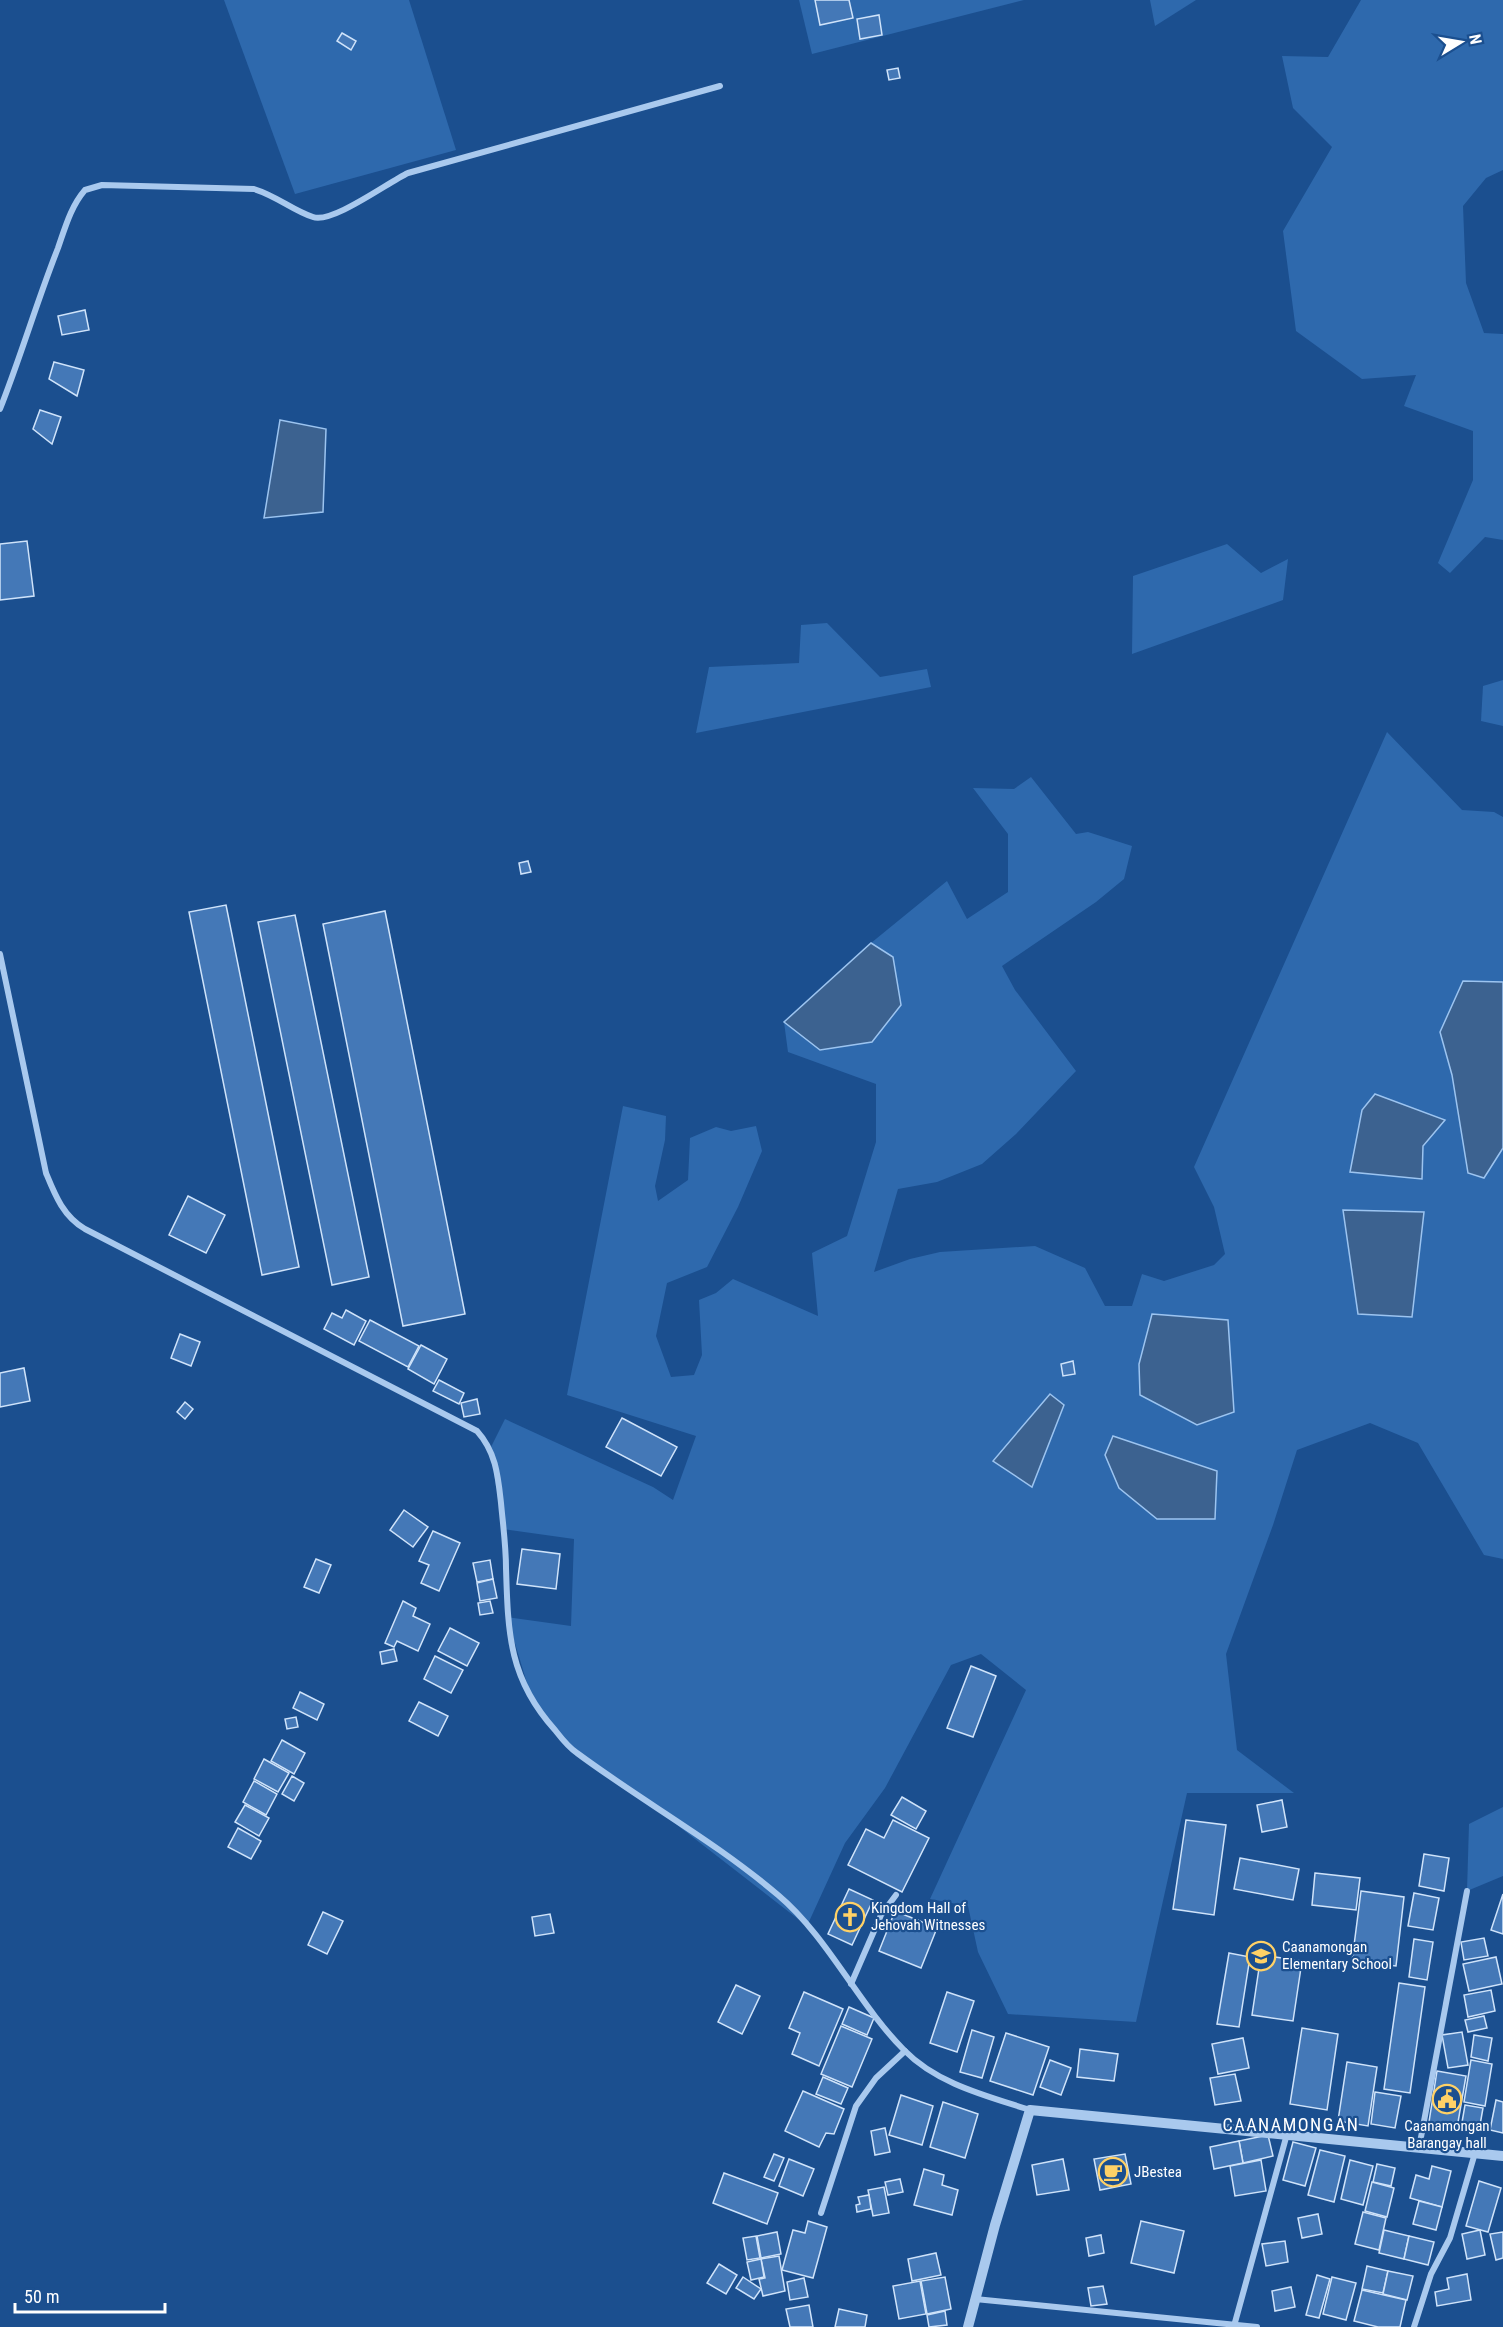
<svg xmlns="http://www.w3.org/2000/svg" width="1503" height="2327" font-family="'Roboto Condensed',sans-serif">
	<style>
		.green { fill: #2e69ad }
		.water { fill: #3c6290; stroke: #9cc4f0; stroke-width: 1.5 }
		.building { fill: #4478b7; stroke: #cfe3fa; stroke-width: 1.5 }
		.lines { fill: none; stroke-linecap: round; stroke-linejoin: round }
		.minor { stroke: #a9c9ee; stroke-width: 6 }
		.tertiary { stroke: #a9c9ee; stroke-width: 10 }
		.labels { text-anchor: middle; stroke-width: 4.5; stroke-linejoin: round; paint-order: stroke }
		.poi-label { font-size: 15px; fill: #fff; stroke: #1b4f8f; text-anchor: start }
		.quarter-label { font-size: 18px; letter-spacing: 1.5px; fill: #fff; stroke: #1b4f8f }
	</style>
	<rect width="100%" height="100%" fill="#1b4f8f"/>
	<g class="green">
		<polygon points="224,0 409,0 456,150 295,194"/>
		<polygon points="799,0 1024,0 812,54"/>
		<polygon points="1150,0 1196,0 1155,26"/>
		<polygon points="1361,0 1503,0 1503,170 1486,178 1463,206 1466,283 1484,333 1503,334 1503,540 1485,537 1450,573 1438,563 1473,480 1473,431 1404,406 1416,375 1362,379 1296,331 1283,231 1332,147 1293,108 1282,56 1328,57"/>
		<polygon points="1227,544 1261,573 1288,559 1283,600 1132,654 1133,576"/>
		<polygon points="827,623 880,677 927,669 931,687 696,733 709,667 799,663 801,625"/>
		<polygon points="1503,680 1503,726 1481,721 1483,686"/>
		<polygon points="1387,732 1462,810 1494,812 1503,817 1503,1559 1484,1555 1418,1443 1370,1423 1297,1450 1273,1525 1226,1654 1237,1750 1294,1793 1187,1793 1136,2022 1008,2014 978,1952 968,1906 930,1899 1026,1690 981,1654 951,1665 885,1788 845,1843 807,1926 650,1804 577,1753 533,1703 507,1617 571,1626 574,1539 503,1529 490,1449 505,1419 653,1487 673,1500 696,1436 567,1395 623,1106 666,1116 665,1140 655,1186 658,1201 688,1180 690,1138 716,1127 731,1131 756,1126 762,1151 738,1207 707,1267 667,1283 656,1336 671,1377 694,1375 702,1355 699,1300 716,1293 733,1279 818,1316 812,1253 847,1236 876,1142 876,1084 788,1052 784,1022 820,1050 892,957 871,943 947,881 967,919 1008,892 1008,834 973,788 1014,789 1031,777 1076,834 1088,832 1132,846 1124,879 1096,902 1002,966 1015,990 1076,1071 1016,1134 982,1164 937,1182 898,1189 874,1272 910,1259 940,1252 1035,1246 1085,1268 1105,1306 1132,1306 1142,1274 1164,1281 1214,1265 1225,1254 1214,1207 1194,1167"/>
		<polygon points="1503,1807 1503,1876 1467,1891 1469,1824"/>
	</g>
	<g class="water">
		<polygon points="280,420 326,429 323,512 264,518"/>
		<polygon points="871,943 893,957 901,1005 872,1042 820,1050 784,1022"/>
		<polygon points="1463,981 1503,982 1503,1148 1484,1178 1468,1173 1452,1075 1440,1032"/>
		<polygon points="1375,1094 1445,1120 1423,1146 1422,1179 1350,1172 1362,1110"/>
		<polygon points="1343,1210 1424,1212 1412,1317 1358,1314"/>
		<polygon points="1152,1314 1228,1320 1234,1412 1197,1425 1140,1395 1139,1364"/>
		<polygon points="1050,1394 1064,1405 1032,1487 993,1461"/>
		<polygon points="1113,1436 1217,1471 1215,1519 1157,1519 1119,1488 1105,1455"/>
	</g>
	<g class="building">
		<polygon points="815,0 849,0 853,18 820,25"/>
		<polygon points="879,15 882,35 860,39 857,19"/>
		<polygon points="342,33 356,41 351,50 337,41"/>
		<polygon points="898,68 900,78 889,80 887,70"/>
		<polygon points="85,310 89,330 62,335 58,316"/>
		<polygon points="54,362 84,370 77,396 49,379"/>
		<polygon points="40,410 61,417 52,444 33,429"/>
		<polygon points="27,541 34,596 0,600 0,544"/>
		<polygon points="528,861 531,872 521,874 519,863"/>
		<polygon points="226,905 299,1267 262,1275 189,912"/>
		<polygon points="385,911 465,1314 403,1326 323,924"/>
		<polygon points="295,915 369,1277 332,1285 258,922"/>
		<polygon points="188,1196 225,1215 206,1253 169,1235"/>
		<polygon points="346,1310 366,1321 354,1345 324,1329 332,1313 342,1318"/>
		<polygon points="370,1320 419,1346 408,1367 359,1341"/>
		<polygon points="180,1334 200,1342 191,1366 171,1358"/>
		<polygon points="421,1345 447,1359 434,1384 408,1369"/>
		<polygon points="1073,1361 1075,1374 1063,1376 1061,1364"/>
		<polygon points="24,1368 30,1401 0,1407 0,1373"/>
		<polygon points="439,1380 464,1393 459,1404 433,1391"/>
		<polygon points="477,1399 480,1414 464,1417 461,1403"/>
		<polygon points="185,1402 193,1409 185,1419 177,1412"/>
		<polygon points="622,1418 677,1447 661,1476 606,1447"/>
		<polygon points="404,1510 428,1527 413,1547 390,1530"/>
		<polygon points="433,1531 460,1543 439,1591 421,1583 429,1565 419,1561"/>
		<polygon points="522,1549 560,1554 556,1589 517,1584"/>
		<polygon points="316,1559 331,1565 319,1593 304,1587"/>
		<polygon points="490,1560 493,1579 477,1582 473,1563"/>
		<polygon points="493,1579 497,1598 480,1601 477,1583"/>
		<polygon points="403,1601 416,1608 413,1616 430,1624 418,1651 397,1641 394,1647 385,1643"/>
		<polygon points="490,1601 493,1613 480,1615 478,1603"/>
		<polygon points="450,1628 479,1643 467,1666 438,1651"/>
		<polygon points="394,1649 397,1661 382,1664 380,1652"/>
		<polygon points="435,1656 463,1670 451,1693 424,1679"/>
		<polygon points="971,1666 996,1676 973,1737 947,1728"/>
		<polygon points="300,1692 324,1704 317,1720 293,1708"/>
		<polygon points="419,1702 448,1716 438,1736 409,1721"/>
		<polygon points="296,1717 298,1727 287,1729 285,1719"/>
		<polygon points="282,1740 305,1753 294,1774 271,1761"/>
		<polygon points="264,1759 289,1773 278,1792 254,1779"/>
		<polygon points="292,1776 304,1783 294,1801 282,1794"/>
		<polygon points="254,1781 277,1794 266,1815 243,1802"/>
		<polygon points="902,1797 926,1811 916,1829 891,1815"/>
		<polygon points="1282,1800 1287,1827 1262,1832 1257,1805"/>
		<polygon points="245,1805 269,1818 259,1836 235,1822"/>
		<polygon points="893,1820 929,1838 902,1892 848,1865 866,1829 884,1838"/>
		<polygon points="1186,1820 1226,1825 1214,1915 1173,1909"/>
		<polygon points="238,1828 261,1841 251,1859 228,1847"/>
		<polygon points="1424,1854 1449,1858 1444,1891 1419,1886"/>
		<polygon points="1240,1858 1299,1869 1293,1900 1234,1889"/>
		<polygon points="1315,1873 1360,1878 1356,1910 1312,1905"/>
		<polygon points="849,1889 873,1900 852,1945 828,1934"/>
		<polygon points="1361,1891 1404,1897 1396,1966 1352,1961"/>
		<polygon points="1414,1893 1439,1898 1433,1930 1408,1926"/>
		<polygon points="1503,1894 1503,1934 1491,1930"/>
		<polygon points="895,1911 937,1928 921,1968 879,1951"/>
		<polygon points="323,1912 343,1921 327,1954 308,1945"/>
		<polygon points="550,1914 554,1933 535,1936 532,1917"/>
		<polygon points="1484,1938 1488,1956 1464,1960 1461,1942"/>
		<polygon points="1414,1939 1433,1942 1427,1980 1409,1977"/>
		<polygon points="1229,1953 1250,1957 1239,2027 1217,2024"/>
		<polygon points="1261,1955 1302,1961 1293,2021 1252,2015"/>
		<polygon points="1496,1957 1502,1984 1469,1991 1463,1964"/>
		<polygon points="1399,1983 1425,1987 1410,2093 1384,2089"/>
		<polygon points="736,1985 760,1996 742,2034 718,2022"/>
		<polygon points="1491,1990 1495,2011 1468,2017 1464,1995"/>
		<polygon points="804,1992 843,2009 819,2066 792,2054 800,2033 789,2028"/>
		<polygon points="947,1992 974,2001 957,2052 930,2043"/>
		<polygon points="849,2007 874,2018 867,2035 842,2024"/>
		<polygon points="1484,2016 1487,2028 1468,2032 1465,2020"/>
		<polygon points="841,2026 872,2039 852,2087 821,2074"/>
		<polygon points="1302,2028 1338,2034 1327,2110 1290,2104"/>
		<polygon points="972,2030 994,2037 982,2078 960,2072"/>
		<polygon points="1462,2032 1468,2065 1448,2068 1442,2035"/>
		<polygon points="1006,2033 1049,2047 1033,2095 990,2081"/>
		<polygon points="1474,2035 1492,2038 1488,2061 1471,2057"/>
		<polygon points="1243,2038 1249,2068 1218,2074 1212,2044"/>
		<polygon points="1080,2049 1118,2054 1114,2081 1077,2077"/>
		<polygon points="1050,2060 1071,2068 1061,2095 1040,2087"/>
		<polygon points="1471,2060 1492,2064 1485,2106 1464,2102"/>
		<polygon points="1347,2062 1377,2067 1368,2126 1338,2121"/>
		<polygon points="1437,2071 1466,2076 1457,2128 1429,2122"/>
		<polygon points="1235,2074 1241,2101 1215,2105 1210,2078"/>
		<polygon points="823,2077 848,2088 841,2104 816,2094"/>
		<polygon points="803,2091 844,2109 834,2134 826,2133 819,2147 785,2131"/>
		<polygon points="1375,2092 1401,2096 1395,2128 1371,2124"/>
		<polygon points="901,2095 933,2106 922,2145 889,2135"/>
		<polygon points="1496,2100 1503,2102 1503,2133 1490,2130"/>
		<polygon points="943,2102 978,2114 965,2158 930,2147"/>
		<polygon points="1465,2105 1483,2108 1479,2131 1461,2128"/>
		<polygon points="885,2128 890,2152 875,2155 871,2131"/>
		<polygon points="1268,2135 1273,2156 1243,2163 1239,2141"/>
		<polygon points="1239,2141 1243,2163 1214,2169 1210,2147"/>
		<polygon points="1293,2142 1316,2148 1305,2186 1283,2180"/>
		<polygon points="1320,2150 1345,2156 1334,2202 1308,2195"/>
		<polygon points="774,2154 784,2158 774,2181 764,2177"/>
		<polygon points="1125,2154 1131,2184 1100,2190 1094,2159"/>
		<polygon points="789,2159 814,2169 803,2196 779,2186"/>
		<polygon points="1063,2159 1069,2190 1037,2195 1032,2165"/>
		<polygon points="1261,2160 1266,2191 1235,2196 1230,2166"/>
		<polygon points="1350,2160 1373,2166 1363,2205 1341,2199"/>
		<polygon points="1377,2164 1395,2168 1391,2186 1373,2182"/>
		<polygon points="1432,2166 1451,2171 1442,2207 1410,2198 1416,2175 1429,2179"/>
		<polygon points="924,2169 944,2175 942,2185 958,2190 952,2215 914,2205"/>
		<polygon points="724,2173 778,2193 767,2224 713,2203"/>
		<polygon points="900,2179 903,2192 888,2195 885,2182"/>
		<polygon points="1479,2181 1501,2188 1488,2232 1466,2226"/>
		<polygon points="1372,2182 1394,2188 1387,2217 1365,2211"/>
		<polygon points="884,2187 889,2213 873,2216 868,2190"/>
		<polygon points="869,2195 871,2209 857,2212 856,2205 860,2204 858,2197"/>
		<polygon points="1419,2201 1442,2207 1436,2230 1413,2224"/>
		<polygon points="1363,2212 1386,2218 1379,2250 1355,2244"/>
		<polygon points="1318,2214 1322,2234 1302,2238 1298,2218"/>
		<polygon points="808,2221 827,2227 813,2278 782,2270 793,2230 805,2233"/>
		<polygon points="1141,2221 1184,2231 1174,2273 1131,2263"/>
		<polygon points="1384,2230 1409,2236 1404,2259 1379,2253"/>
		<polygon points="1480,2230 1485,2255 1467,2259 1462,2234"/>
		<polygon points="777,2232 781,2254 761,2258 757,2236"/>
		<polygon points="1503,2232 1503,2258 1496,2260 1490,2234"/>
		<polygon points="1101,2235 1104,2253 1089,2256 1086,2238"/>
		<polygon points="756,2236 760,2258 747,2260 743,2238"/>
		<polygon points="1409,2236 1434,2242 1428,2265 1404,2259"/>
		<polygon points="1285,2241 1288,2262 1266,2266 1262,2244"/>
		<polygon points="936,2253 941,2275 912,2281 908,2259"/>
		<polygon points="779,2256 785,2291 763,2296 759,2279 765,2278 761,2259"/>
		<polygon points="761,2259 764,2277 751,2280 747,2262"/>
		<polygon points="719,2264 737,2275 726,2294 707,2283"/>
		<polygon points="1367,2266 1388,2271 1383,2293 1362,2289"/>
		<polygon points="1388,2271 1413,2276 1407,2300 1383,2294"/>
		<polygon points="1467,2274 1471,2300 1437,2306 1435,2292 1449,2289 1447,2278"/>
		<polygon points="1317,2275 1330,2279 1319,2318 1306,2315"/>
		<polygon points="743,2277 761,2289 754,2299 736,2288"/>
		<polygon points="945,2277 951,2309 927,2314 921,2281"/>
		<polygon points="1332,2277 1356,2283 1346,2320 1323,2314"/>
		<polygon points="804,2278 808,2297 790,2300 787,2282"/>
		<polygon points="920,2281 926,2314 899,2319 893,2286"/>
		<polygon points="1103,2286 1107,2304 1091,2306 1088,2288"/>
		<polygon points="1291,2287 1295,2307 1275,2311 1272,2291"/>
		<polygon points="1362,2290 1406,2300 1400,2327 1378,2327 1354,2321"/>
		<polygon points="809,2305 813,2327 790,2327 786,2309"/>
		<polygon points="839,2309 867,2315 865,2327 835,2327"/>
		<polygon points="945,2311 947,2325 929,2327 927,2315"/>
	</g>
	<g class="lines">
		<g class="minor">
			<path d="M0,409C21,356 37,301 58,248C65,228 71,206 85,190L102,185L254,189C277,196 292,210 313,217C332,224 387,183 408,173L720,86"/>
			<path d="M0,954L46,1173C55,1195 63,1216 85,1229L477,1431C496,1452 498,1476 501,1503C503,1525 506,1546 506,1568C508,1634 509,1679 555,1730C562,1739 568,1747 577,1753C643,1802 716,1842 778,1895C828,1937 858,2004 904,2050C937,2084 987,2096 1030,2110"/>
			<polyline points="851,1984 881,1915 896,1895"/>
			<polyline points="1419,2148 1467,1891"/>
			<polyline points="821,2213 856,2106 876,2078 905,2051"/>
			<polyline points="975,2299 1257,2327"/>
			<polyline points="1234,2326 1287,2134"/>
			<polyline points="1414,2327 1431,2274 1450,2238 1475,2153"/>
		</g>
		<polyline class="tertiary" points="968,2327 995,2225 1030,2110 1503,2156"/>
	</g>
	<defs>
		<g id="church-ring" transform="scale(1.5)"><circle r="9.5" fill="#1b4f8f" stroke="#ffd166" stroke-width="1.5"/><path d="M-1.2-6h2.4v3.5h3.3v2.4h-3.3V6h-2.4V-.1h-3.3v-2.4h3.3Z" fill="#ffd166"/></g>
		<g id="school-ring" transform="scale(1.5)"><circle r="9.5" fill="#1b4f8f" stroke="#ffd166" stroke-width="1.5"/><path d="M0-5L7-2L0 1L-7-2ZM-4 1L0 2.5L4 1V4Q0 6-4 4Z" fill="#ffd166"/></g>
		<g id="civic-ring" transform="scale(1.5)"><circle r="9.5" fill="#1b4f8f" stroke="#ffd166" stroke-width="1.5"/><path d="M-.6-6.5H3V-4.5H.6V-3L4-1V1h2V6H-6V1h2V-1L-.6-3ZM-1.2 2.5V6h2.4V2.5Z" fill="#ffd166"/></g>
		<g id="cafe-ring" transform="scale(1.5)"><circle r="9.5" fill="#1b4f8f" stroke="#ffd166" stroke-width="1.5"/><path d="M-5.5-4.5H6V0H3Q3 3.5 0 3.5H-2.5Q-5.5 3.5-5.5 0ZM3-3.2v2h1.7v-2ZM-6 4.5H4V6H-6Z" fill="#ffd166"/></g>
	</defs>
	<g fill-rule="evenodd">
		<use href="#church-ring" x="850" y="1917"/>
		<use href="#school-ring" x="1261" y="1956"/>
		<use href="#civic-ring" x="1447" y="2099"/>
		<use href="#cafe-ring" x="1113" y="2172"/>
	</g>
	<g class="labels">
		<g class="poi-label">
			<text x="871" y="1913">Kingdom Hall of<tspan x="871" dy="17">Jehovah Witnesses</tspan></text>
			<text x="1282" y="1952">Caanamongan<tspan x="1282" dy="17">Elementary School</tspan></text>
			<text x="1447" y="2131" text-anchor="middle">Caanamongan<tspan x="1447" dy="17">Barangay hall</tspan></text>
			<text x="1134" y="2177">JBestea</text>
		</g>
		<g class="quarter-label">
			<text x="1291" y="2131">CAANAMONGAN</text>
		</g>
	</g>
	<g transform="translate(1461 42) rotate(79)" stroke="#1b4f8f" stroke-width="4.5" paint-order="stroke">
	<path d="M0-4.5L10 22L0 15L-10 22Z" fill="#ffffff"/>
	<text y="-9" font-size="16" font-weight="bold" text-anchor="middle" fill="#ffffff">N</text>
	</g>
	<path d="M15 2303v9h150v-9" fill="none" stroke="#ffffff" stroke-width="3"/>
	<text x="24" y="2303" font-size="18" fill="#ffffff" stroke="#1b4f8f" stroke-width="4.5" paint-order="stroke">50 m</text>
</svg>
